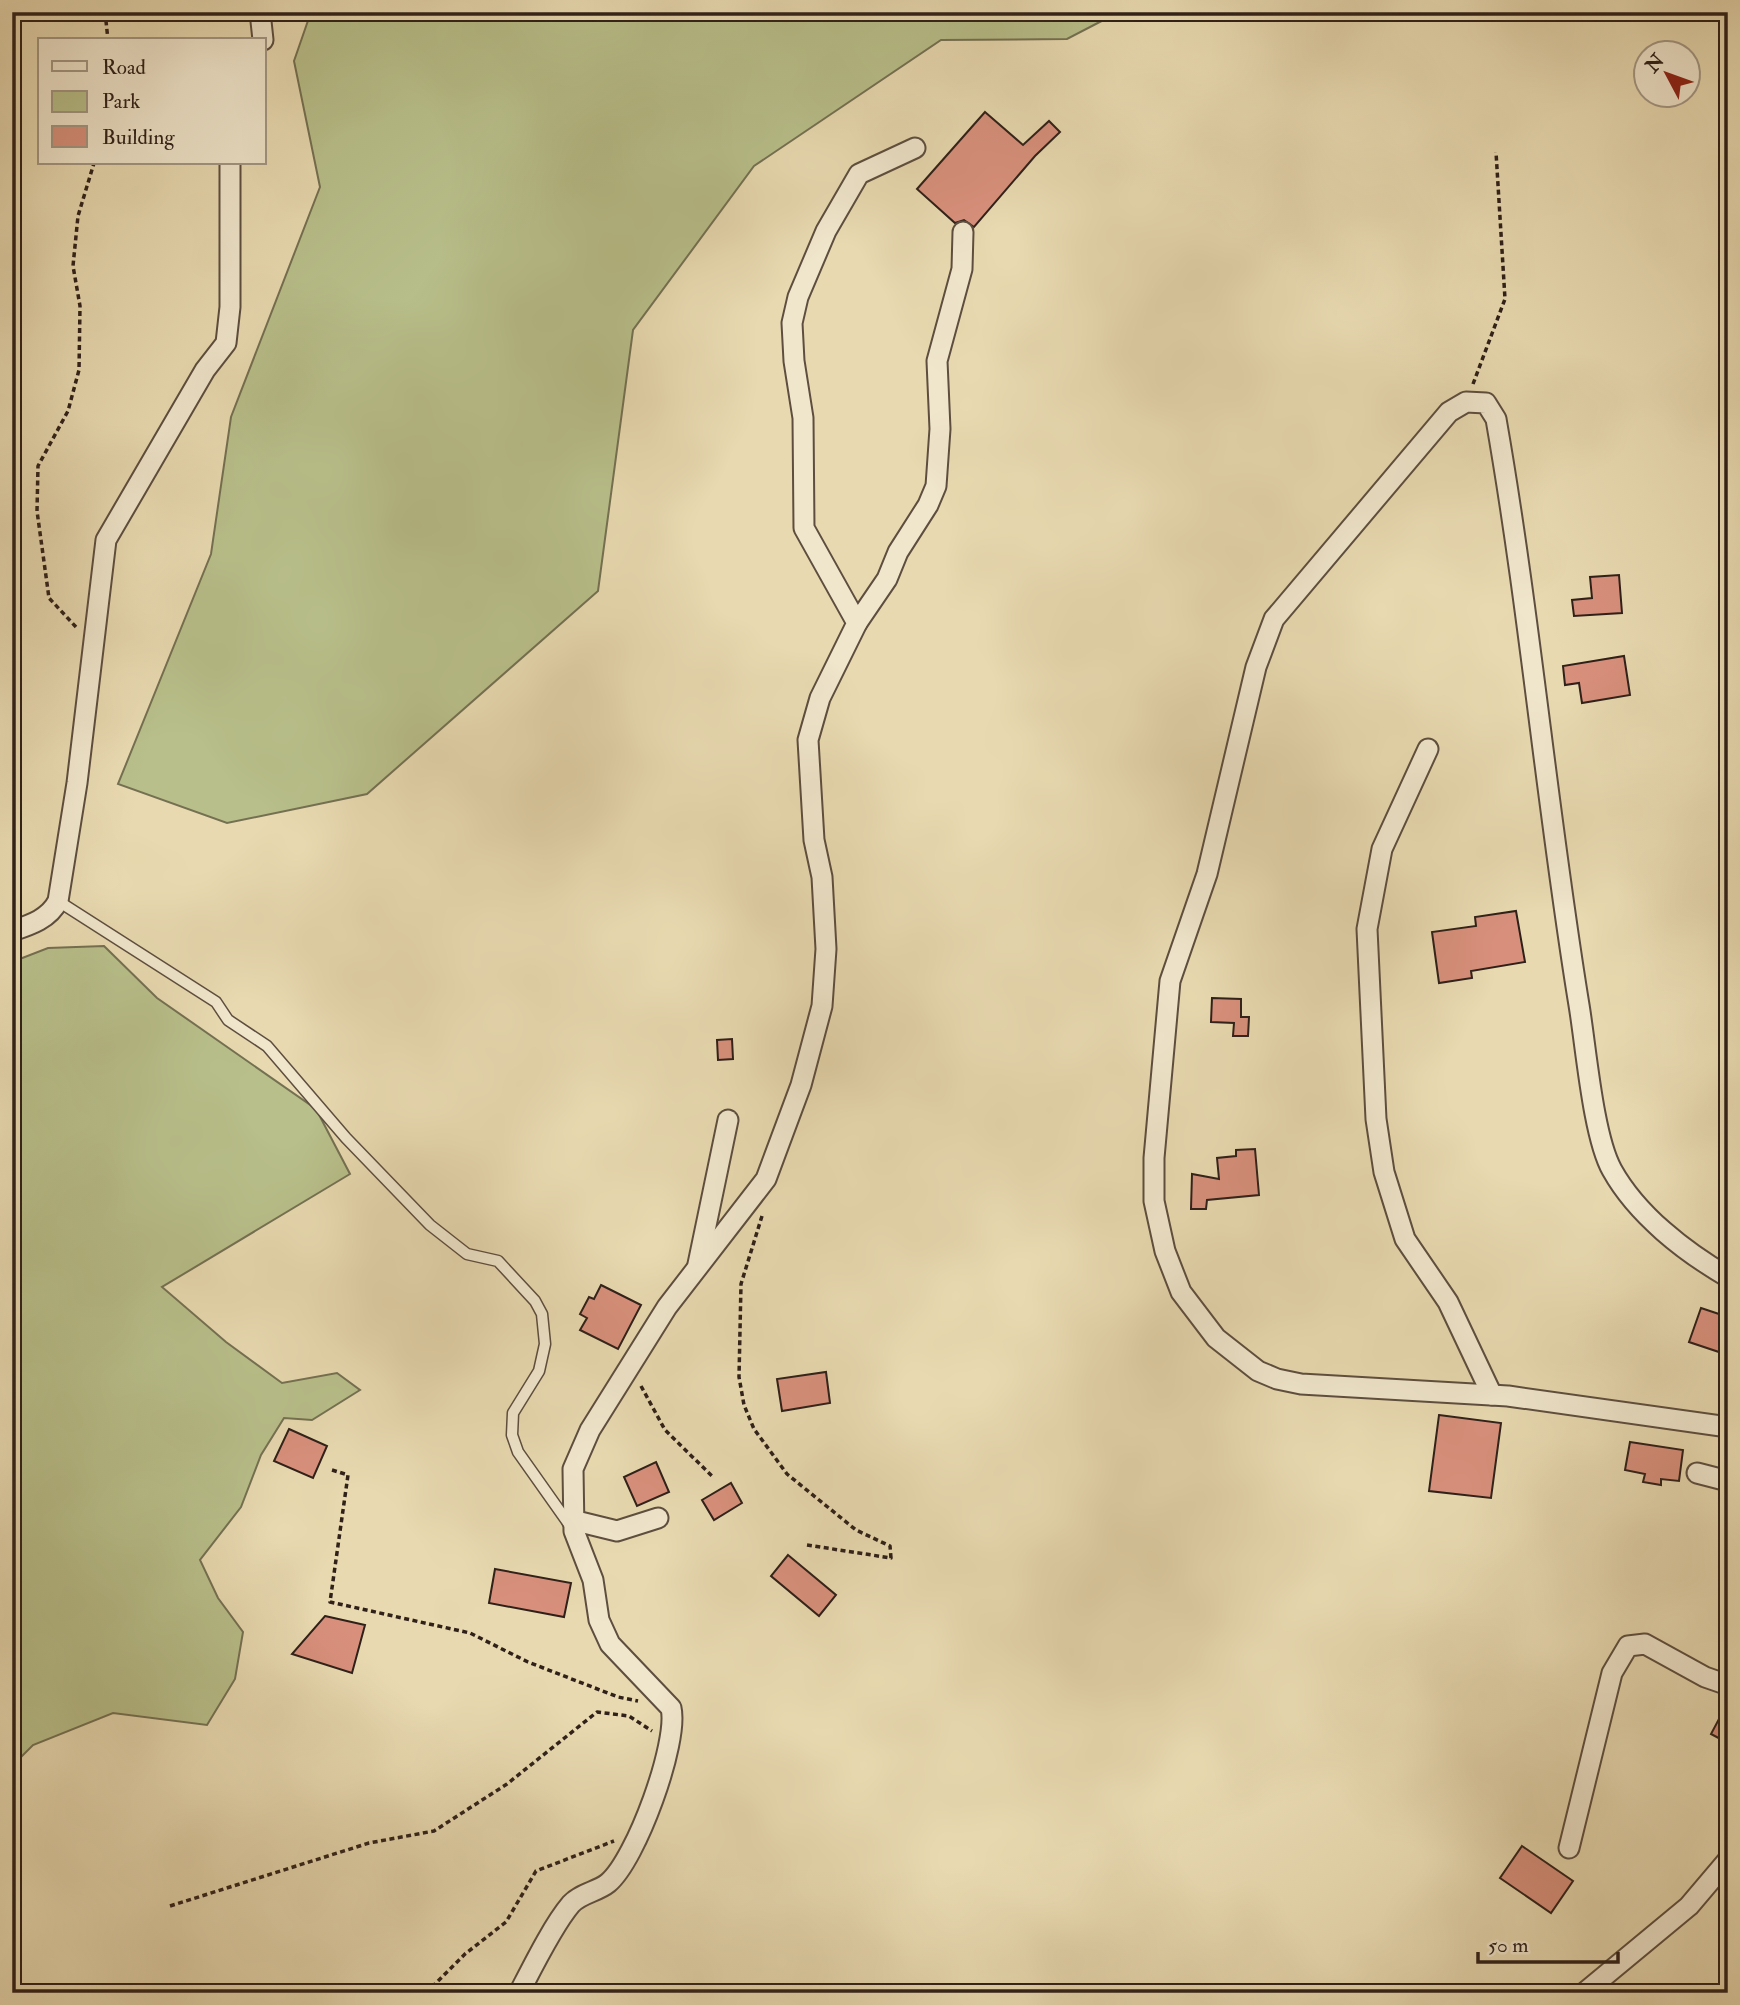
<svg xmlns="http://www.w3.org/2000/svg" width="1740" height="2005" font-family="'IM FELL Double Pica',serif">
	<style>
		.green { fill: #b8bf8a; stroke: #747052; stroke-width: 2 }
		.building { fill: #d8907c; stroke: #2f2019; stroke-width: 2 }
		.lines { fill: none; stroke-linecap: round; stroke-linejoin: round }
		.service-casing { stroke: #5d4e3f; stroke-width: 13 }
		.minor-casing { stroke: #5d4e3f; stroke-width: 23 }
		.path { stroke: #2f2019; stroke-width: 3.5; stroke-dasharray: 5 3.5; stroke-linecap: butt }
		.service { stroke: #f0e6cc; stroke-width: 10 }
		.minor { stroke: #f0e6cc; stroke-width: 19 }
	</style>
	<rect width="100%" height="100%" fill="#e8d9b0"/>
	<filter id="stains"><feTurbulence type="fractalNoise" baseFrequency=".00286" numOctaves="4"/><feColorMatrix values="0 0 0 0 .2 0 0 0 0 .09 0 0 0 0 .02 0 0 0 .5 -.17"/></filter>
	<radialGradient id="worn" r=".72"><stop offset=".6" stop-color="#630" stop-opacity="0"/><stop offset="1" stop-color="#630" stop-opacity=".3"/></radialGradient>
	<g class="green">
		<polygon points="311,12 1119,12 1067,39 941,40 754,166 633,330 598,591 367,794 227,823 118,784 211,554 231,417 320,187 294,61"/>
		<polygon points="104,946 157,998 316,1109 350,1174 162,1287 226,1342 282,1383 337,1373 360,1390 312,1420 284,1418 261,1455 241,1507 200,1560 218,1598 243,1632 235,1679 207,1725 113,1713 33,1745 12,1766 12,962 48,948"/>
	</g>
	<g class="building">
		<polygon points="985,112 1023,145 1049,121 1060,132 1035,156 974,227 964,220 955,223 917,189"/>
		<polygon points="1619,575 1622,613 1574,616 1572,600 1592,598 1590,577"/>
		<polygon points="1624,656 1630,695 1582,703 1579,683 1565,685 1563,666"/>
		<polygon points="1516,911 1525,962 1471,971 1472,978 1439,983 1432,932 1476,926 1475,917"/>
		<polygon points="1212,998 1241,999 1241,1017 1249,1017 1248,1036 1233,1036 1234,1023 1211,1022"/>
		<polygon points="732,1039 733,1059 718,1060 717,1040"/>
		<polygon points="1255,1149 1259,1195 1207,1200 1206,1209 1191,1209 1192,1174 1219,1179 1217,1158 1236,1156 1236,1150"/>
		<polygon points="601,1285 641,1305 618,1349 580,1330 587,1318 580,1314 589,1297 594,1299"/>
		<polygon points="1701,1308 1728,1317 1728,1355 1689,1342"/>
		<polygon points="826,1372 830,1403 782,1411 777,1379"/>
		<polygon points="1439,1415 1501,1423 1491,1498 1429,1491"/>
		<polygon points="289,1429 327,1446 313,1478 274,1461"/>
		<polygon points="1630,1442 1683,1450 1679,1481 1661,1479 1661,1485 1643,1482 1645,1474 1625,1470"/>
		<polygon points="656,1462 669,1492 637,1506 624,1477"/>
		<polygon points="731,1483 742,1503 714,1520 702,1500"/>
		<polygon points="788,1555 836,1595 819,1616 771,1576"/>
		<polygon points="495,1569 571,1583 564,1617 489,1603"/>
		<polygon points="325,1616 365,1625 352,1673 292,1654"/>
		<polygon points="1728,1702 1728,1743 1711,1734"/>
		<polygon points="1522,1846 1573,1881 1551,1913 1500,1878"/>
	</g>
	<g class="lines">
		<g class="service-casing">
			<polyline id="service" points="58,901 216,1002 228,1020 267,1046 346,1138 430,1225 467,1254 498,1261 535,1301 542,1314 545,1344 539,1371 513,1413 512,1435 518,1452 571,1527"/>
		</g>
		<g class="minor-casing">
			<g id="minor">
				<polyline points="260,12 263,40"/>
				<polyline points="857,623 887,579 898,552 928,505 936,486 940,429 937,361 962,269 963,232"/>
				<polyline points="1428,749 1382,849 1367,929 1376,1119 1384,1172 1405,1239 1448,1302 1492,1395"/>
				<path d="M12,931C30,925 49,919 58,901L77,783L106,540L205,370L226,343L230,307V163"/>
				<polyline points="698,1264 728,1120"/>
				<path d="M1728,1277C1685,1252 1637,1215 1612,1170C1593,1136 1586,1047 1579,1005C1547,810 1530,613 1496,419L1486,403L1466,402L1449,412L1274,619L1256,667L1207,874L1170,981L1154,1158V1201L1165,1251L1181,1292L1216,1338L1258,1371L1277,1379L1301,1384L1508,1396L1728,1427"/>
				<polyline points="1697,1473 1728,1481"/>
				<polyline points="572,1520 617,1531 658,1518"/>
				<polyline points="1569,1848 1612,1673 1628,1646 1645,1644 1705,1677 1728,1685"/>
				<path d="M519,1993C532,1968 553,1925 571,1904C581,1893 597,1892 608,1883C636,1860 679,1742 671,1708L610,1644L599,1620L593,1580L574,1531L573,1469L590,1430L667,1307L766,1179L801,1085L822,1006L826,949L822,877L814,840L808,740L820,698L857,623L804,528L803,418L794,361L792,323L798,297L826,231L859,174L915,148"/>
				<polyline points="1584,1993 1689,1906 1728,1860"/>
			</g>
		</g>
		<g class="path">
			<polyline points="105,12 108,40"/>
			<polyline points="1473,384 1505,299 1496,152"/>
			<polyline points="76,627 49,598 37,511 38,466 68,411 79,370 80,306 73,266 78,216 94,163"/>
			<polyline points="762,1216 741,1284 739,1377 744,1405 754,1429 787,1474 856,1530 890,1546 891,1558 807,1545"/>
			<polyline points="641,1386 665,1430 714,1478"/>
			<polyline points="332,1470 348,1475 330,1602 470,1633 528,1662 618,1697 638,1701"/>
			<polyline points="170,1906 369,1843 434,1831 507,1784 597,1712 629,1716 652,1731"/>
			<polyline points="426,1993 465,1954 506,1922 536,1871 614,1841"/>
		</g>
		<use href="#service" class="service"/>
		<use href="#minor" class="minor"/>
	</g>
	<rect width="1740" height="2005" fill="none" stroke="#e8d9b0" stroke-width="42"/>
	<rect x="14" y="14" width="1712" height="1977" fill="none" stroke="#2f2019" stroke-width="3.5"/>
	<rect x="21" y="21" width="1698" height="1963" fill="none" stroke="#2f2019" stroke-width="2"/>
	<rect x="38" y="38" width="228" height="126" fill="#f0e6cc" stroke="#a39784" stroke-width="2"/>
	<rect x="52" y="61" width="35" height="10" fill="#f0e6cc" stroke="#a39784" stroke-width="2"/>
	<text x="102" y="74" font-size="21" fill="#2f2019">Road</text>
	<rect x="52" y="91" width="35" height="21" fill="#b8bf8a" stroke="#a39784" stroke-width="2"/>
	<text x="102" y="108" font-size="21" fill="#2f2019">Park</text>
	<rect x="52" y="126" width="35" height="21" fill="#d8907c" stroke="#a39784" stroke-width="2"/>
	<text x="102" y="144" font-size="21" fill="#2f2019">Building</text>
	<g transform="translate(1667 74) rotate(311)"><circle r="33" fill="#f0e6cc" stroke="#a39784" stroke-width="2"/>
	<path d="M0-5L12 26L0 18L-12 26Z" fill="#8f2418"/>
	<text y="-10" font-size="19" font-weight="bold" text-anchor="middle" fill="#2f2019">N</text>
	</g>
	<path d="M1478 1952v10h140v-10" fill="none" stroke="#2f2019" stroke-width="3.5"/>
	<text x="1488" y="1952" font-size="21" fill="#2f2019" stroke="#f0e6cc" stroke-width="5" paint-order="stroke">50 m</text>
	<rect width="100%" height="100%" filter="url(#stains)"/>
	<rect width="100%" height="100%" fill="url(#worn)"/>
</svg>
